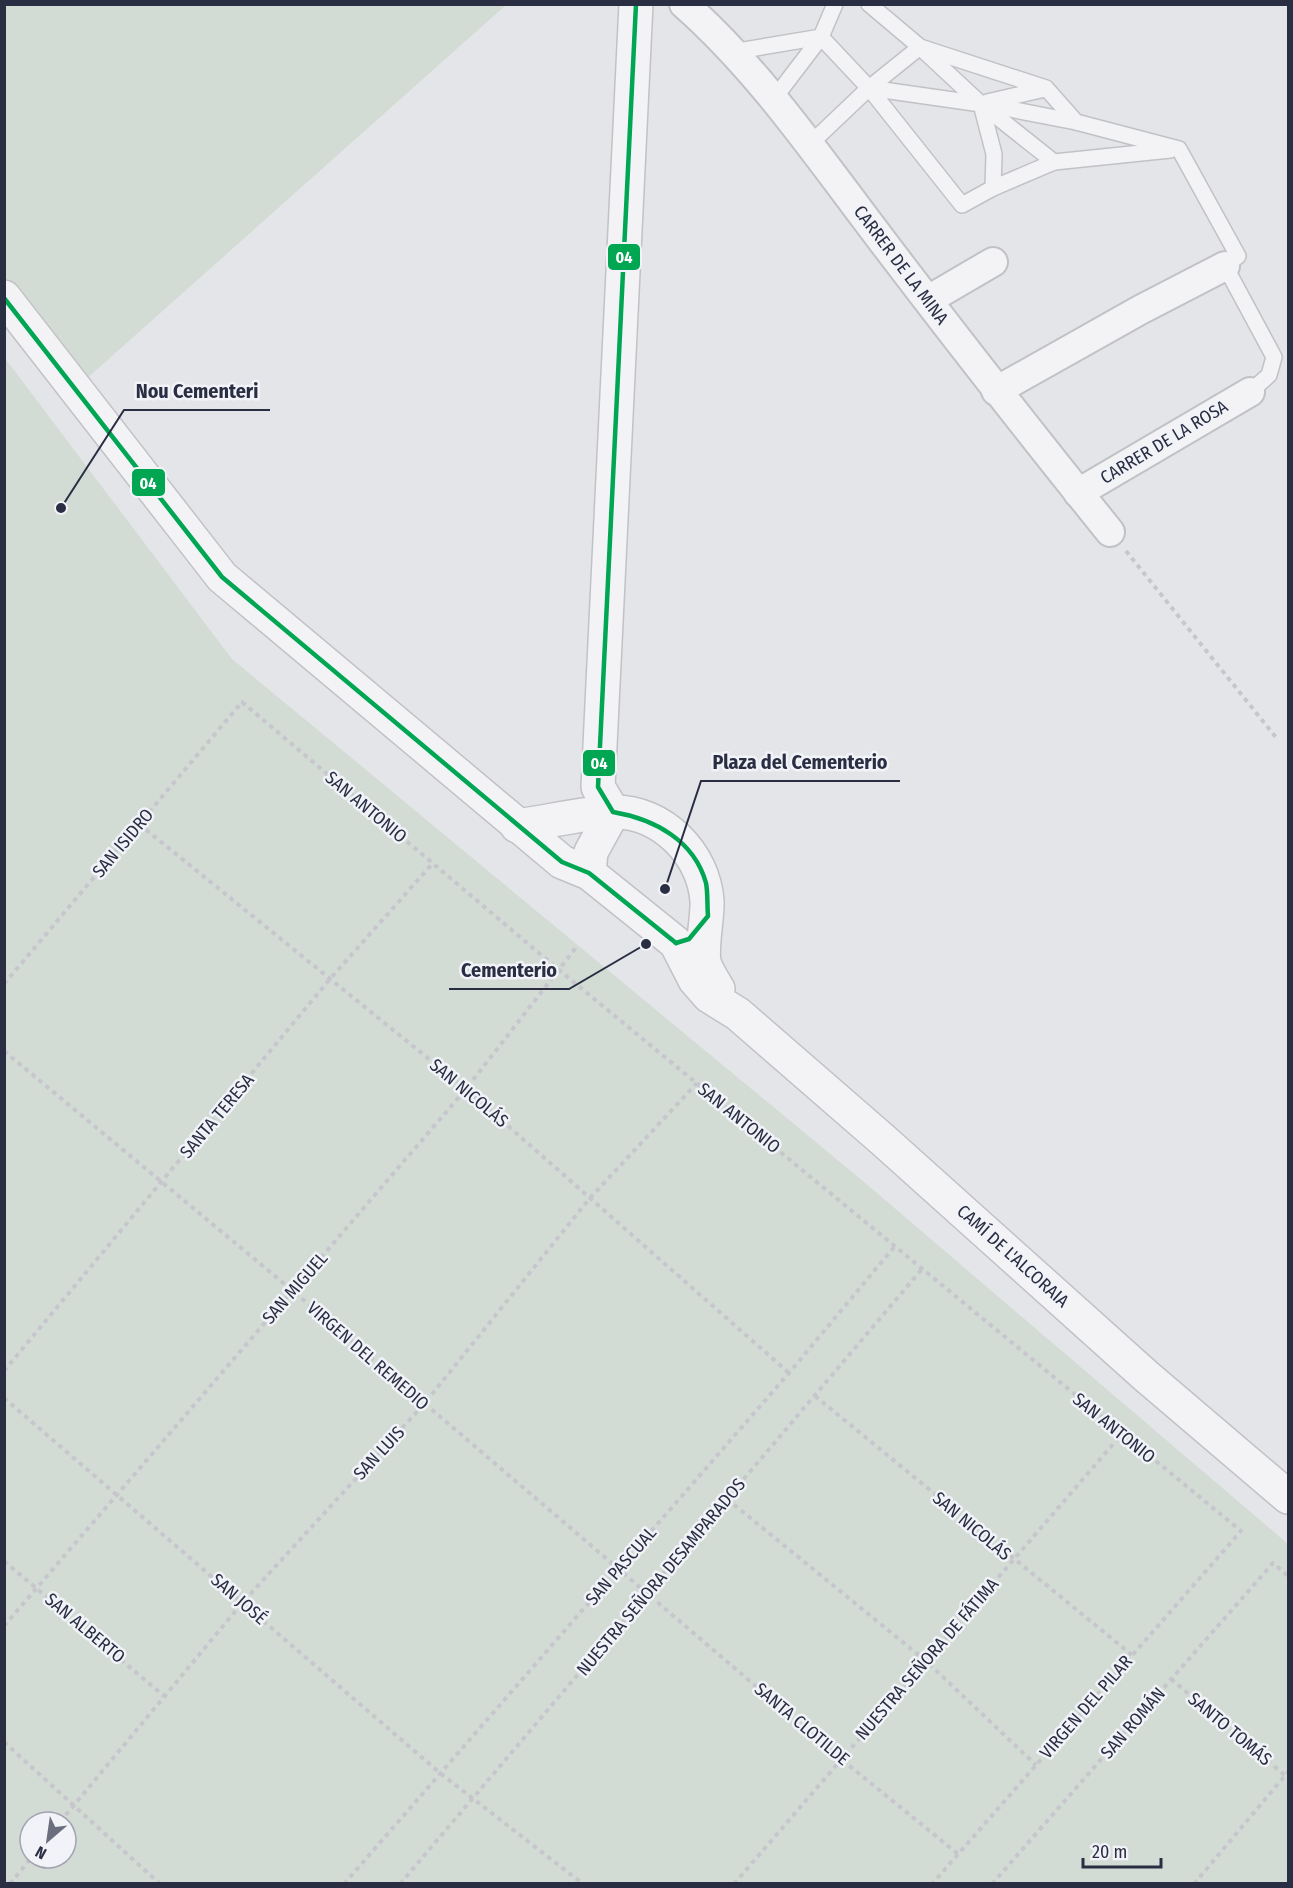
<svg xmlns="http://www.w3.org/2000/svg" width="1293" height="1888" font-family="'Fira Sans Condensed',sans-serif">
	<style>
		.green { fill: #d2dcd4; fill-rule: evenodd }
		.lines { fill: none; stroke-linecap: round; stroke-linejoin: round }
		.service-casing { stroke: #c1c2c6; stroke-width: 18 }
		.minor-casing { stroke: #c1c2c6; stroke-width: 32 }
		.tertiary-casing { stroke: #c1c2c6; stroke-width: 36 }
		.path { stroke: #c6c6cc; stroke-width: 4; stroke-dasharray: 4.5 4.5; stroke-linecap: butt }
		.service { stroke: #f3f3f6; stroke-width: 15 }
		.minor { stroke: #f3f3f6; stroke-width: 28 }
		.tertiary { stroke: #f3f3f6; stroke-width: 33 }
		.bus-1-casing { stroke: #f2f3f8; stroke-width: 9 }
		.bus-1 { stroke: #00a651; stroke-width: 4.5 }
		.labels { text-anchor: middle; stroke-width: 5; stroke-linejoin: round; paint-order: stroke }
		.street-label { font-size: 18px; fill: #2a2e43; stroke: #f2f3f8 }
		.leader { fill: none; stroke: #2a2e43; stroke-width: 2 }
		.callout-dot { fill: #2a2e43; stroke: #f2f3f8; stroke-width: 2 }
		.callout-label { font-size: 20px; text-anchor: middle; font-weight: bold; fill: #2a2e43; stroke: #f2f3f8; stroke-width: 5; stroke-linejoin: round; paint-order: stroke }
		.line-badge { stroke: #f2f3f8; stroke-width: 2 }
		.badge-label { font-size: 16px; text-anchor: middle; font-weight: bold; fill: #fff }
	</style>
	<rect width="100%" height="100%" fill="#e4e5e8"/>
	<g class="green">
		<polygon points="5,5 506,5 75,389 5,297"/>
		<path d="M4,357L232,659L864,1182L1288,1544V1883H5ZM30,1822H66V1858H30Z"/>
	</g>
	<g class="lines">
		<g class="service-casing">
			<g id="service">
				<polyline points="869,4 920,47 869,88"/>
				<polyline points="920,47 1046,88 1076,122 1179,149 1238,256 1225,266 1274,357 1269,375 1250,392"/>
				<polyline points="924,51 981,104 1054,162 1170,150"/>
				<polyline points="732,52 821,37 869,88 809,145"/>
				<polygon points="869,88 981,104 994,154 993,188 962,205"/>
				<polyline points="773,100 821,37 835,4"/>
				<polyline points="987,102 1045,89"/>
				<polyline points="984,104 1076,122"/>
				<polyline points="993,188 1054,162"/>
			</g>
		</g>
		<g class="minor-casing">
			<g id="minor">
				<path d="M684,4C760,71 819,158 880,238C955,337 1032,435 1110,532"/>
				<polyline points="928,300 993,262"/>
				<polyline points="996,391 1140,310 1225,266"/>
				<polyline points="1078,493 1250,392"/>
			</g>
		</g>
		<g class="tertiary-casing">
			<g id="tertiary">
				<polyline points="4,297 222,577 562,862 589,873 676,943 695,980 709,996 738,1014 883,1140 1146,1376 1288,1497"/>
				<polyline points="613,812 598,787 636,4"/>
				<path d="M517,826C548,822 582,813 613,812C662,811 704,854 707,901C708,917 700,951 705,965C708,973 714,982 718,989"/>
				<polyline points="589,873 591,852 613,812"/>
			</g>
		</g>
		<g class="path">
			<polyline points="1126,551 1278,740"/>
			<polyline points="139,824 466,1089 789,1373"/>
			<polyline points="4,984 242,702 559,970 1241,1531 932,1884"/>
			<polyline points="4,1051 293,1291 841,1759 958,1854"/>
			<polyline points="4,1371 330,979 433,863"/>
			<polyline points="815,1396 1132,1655"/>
			<polyline points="4,1398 440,1773 583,1884"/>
			<polyline points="727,1499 926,1661 1036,1765"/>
			<polyline points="4,1561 164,1696"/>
			<polyline points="4,1626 466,1089 578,945"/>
			<polyline points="1171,1679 1288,1778"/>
			<polyline points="4,1742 160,1884"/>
			<polyline points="60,1822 243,1602 424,1404 590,1198 697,1083"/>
			<polyline points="10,1884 31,1858"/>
			<polyline points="344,1884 789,1373 895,1246"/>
			<polyline points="400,1884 922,1269"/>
			<polyline points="734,1884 1121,1435"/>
			<polyline points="992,1884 1273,1563 1288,1576"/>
			<polyline points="1194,1884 1288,1772"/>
		</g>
		<use href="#service" class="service"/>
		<use href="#minor" class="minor"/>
		<use href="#tertiary" class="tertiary"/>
		<g class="bus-1-casing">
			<g id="bus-1">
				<path d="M636,4L598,787L613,812C654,819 694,840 706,883C708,893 707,905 708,916L689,939L676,943"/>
				<polyline points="4,298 222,577 562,862 589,873 676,943"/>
			</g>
		</g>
		<use href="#bus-1" class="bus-1"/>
	</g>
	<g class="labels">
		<g class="street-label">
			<text transform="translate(901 265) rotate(53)" y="6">CARRER DE LA MINA</text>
			<text transform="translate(1164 442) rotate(-31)" y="6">CARRER DE LA ROSA</text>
			<text transform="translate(366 807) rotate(40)" y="6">SAN ANTONIO</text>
			<text transform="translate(123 843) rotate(-50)" y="6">SAN ISIDRO</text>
			<text transform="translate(469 1093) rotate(40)" y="6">SAN NICOLÁS</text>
			<text transform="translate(217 1116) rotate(-50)" y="6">SANTA TERESA</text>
			<text transform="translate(739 1118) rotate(39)" y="6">SAN ANTONIO</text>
			<text transform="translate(1013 1256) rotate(42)" y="6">CAMÍ DE L'ALCORAIA</text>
			<text transform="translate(295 1288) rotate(-49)" y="6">SAN MIGUEL</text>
			<text transform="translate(368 1356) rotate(41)" y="6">VIRGEN DEL REMEDIO</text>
			<text transform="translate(1114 1428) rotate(39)" y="6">SAN ANTONIO</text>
			<text transform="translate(379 1453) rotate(-47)" y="6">SAN LUIS</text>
			<text transform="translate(972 1526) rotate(40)" y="6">SAN NICOLÁS</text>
			<text transform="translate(621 1566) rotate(-49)" y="6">SAN PASCUAL</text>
			<text transform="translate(661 1577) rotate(-50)" y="6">NUESTRA SEÑORA DESAMPARADOS</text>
			<text transform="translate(239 1599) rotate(41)" y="6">SAN JOSÉ</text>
			<text transform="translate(85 1628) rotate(40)" y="6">SAN ALBERTO</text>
			<text transform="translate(927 1659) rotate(-49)" y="6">NUESTRA SEÑORA DE FÁTIMA</text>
			<text transform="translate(1086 1707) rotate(-49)" y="6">VIRGEN DEL PILAR</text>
			<text transform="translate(1133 1723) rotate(-49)" y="6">SAN ROMÁN</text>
			<text transform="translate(802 1724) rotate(40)" y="6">SANTA CLOTILDE</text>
			<text transform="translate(1230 1729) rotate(40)" y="6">SANTO TOMÁS</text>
		</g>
	</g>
	<path class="leader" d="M61 508L124 410H270M665 889L701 781H900M646 944L569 989H449"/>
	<g class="callout-dot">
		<circle cx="61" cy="508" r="6"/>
		<circle cx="665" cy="889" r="6"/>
		<circle cx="646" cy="944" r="6"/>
	</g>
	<g class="callout-label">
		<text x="197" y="398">Nou Cementeri</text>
		<text x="800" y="769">Plaza del Cementerio</text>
		<text x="509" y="977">Cementerio</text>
	</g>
	<g class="line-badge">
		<rect x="607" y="243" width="34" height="28" rx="6" fill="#00a651"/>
		<rect x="131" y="468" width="35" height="29" rx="6" fill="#00a651"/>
		<rect x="582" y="749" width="34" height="28" rx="6" fill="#00a651"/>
	</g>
	<g class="badge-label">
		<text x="624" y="263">04</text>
		<text x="148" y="489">04</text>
		<text x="599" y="769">04</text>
	</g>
	<rect width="1293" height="1888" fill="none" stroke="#2a2e43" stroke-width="12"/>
	<g transform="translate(48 1840) rotate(209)"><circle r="28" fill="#f2f3f8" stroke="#a2a4b0" stroke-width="1.5"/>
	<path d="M0-4.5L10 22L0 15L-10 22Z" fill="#6b6e7d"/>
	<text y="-9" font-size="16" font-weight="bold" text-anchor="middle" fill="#2a2e43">N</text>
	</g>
	<path d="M1083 1858v9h78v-9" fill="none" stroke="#2a2e43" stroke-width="3"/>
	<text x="1092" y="1858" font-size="18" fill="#2a2e43" stroke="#f2f3f8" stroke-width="4.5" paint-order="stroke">20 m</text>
</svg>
